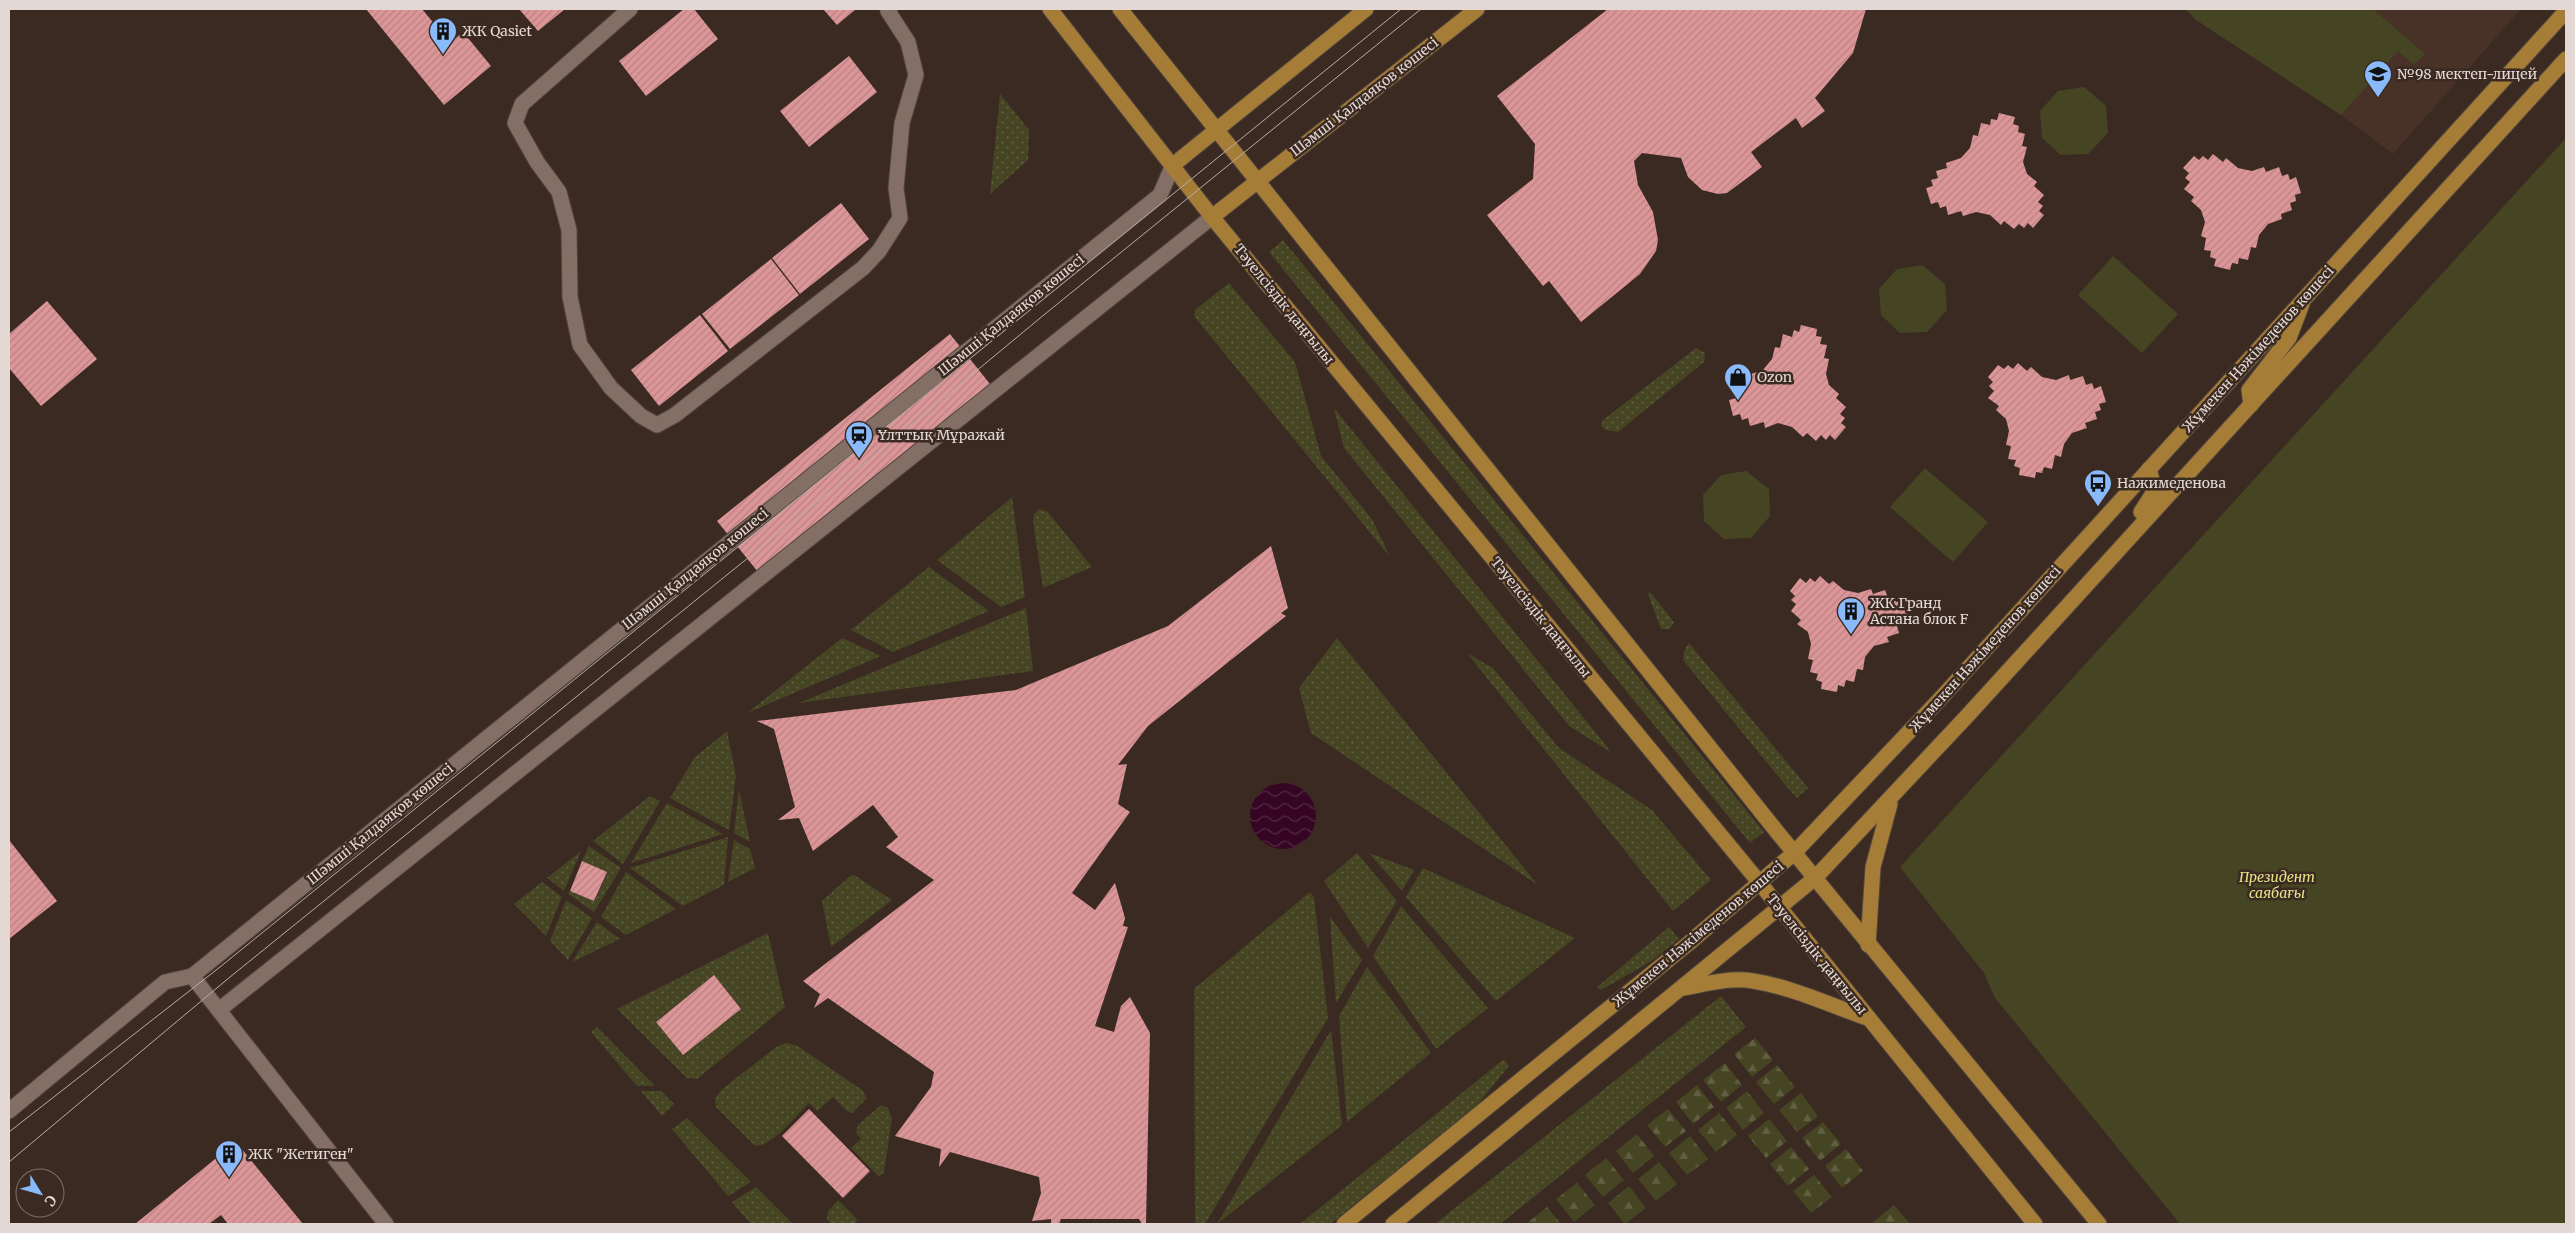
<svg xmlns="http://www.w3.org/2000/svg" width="2575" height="1233" font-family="Merriweather,serif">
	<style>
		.built { fill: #483126 }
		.grass { fill: url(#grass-dots); fill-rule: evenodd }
		.forest { fill: url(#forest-firs) }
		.park { fill: #454523 }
		.water { fill: url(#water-waves) }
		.building { fill: url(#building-hatch) }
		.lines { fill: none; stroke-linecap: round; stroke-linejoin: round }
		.minor-casing { stroke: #53463f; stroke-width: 17 }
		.major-casing { stroke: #53463f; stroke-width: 17 }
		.minor { stroke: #836f66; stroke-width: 15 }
		.major { stroke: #a67d37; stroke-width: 15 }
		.tram { stroke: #b9ada7; stroke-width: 1 }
		.labels { text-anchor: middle; stroke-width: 5; stroke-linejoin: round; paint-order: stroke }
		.poi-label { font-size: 14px; fill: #e3d8d3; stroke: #3a2a22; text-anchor: start }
		.street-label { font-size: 14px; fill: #e3d8d3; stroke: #3a2a22 }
		.park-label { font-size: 14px; font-style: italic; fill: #e4e487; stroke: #3a2a22 }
	</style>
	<defs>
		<pattern id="grass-dots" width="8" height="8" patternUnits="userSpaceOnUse" patternTransform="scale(1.25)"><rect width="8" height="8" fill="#454523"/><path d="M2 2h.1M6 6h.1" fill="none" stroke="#605f42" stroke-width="1.8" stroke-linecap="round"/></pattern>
		<pattern id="forest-firs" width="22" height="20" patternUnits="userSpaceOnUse" patternTransform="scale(1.25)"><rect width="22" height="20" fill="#454523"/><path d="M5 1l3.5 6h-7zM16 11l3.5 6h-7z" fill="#605f42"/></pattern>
		<pattern id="water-waves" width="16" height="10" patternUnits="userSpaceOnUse" patternTransform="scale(1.25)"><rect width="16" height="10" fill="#370524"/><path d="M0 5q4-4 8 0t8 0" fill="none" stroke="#542943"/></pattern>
		<pattern id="building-hatch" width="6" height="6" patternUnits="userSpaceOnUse" patternTransform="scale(1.25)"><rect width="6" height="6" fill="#dd9698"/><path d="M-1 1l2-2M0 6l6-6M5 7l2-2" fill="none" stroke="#b78182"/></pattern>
	</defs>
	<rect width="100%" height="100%" fill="#3a2a22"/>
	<polygon class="built" points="2186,9 2521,9 2393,154 2341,115 2196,20"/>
	<g class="grass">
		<polygon points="1000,94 1029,130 1028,160 990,194"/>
		<polygon points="1283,240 1764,832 1750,843 1269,252"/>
		<polygon points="1229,283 1295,362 1321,456 1372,519 1390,557 1194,316 1195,310"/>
		<polygon points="1696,348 1705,353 1704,362 1618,432 1606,430 1601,426 1603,420"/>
		<polygon points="1334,408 1612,753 1569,726 1344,448"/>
		<polygon points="1012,497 1025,597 1001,607 937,560"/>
		<polygon points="1039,509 1048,512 1092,567 1043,588 1033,521 1034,514"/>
		<polygon points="929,567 989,611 893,652 851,630"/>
		<polygon points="1650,592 1674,622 1670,629 1661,629 1648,594"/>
		<polygon points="1026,608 1033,671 799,703"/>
		<polygon points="842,638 881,656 747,713"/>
		<polygon points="1337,638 1538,885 1311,733 1299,688"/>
		<polygon points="1689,643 1808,788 1797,798 1787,787 1687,665 1683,660 1684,651"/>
		<polygon points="1467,653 1493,668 1559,748 1652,810 1711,880 1673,911"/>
		<polygon points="727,731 736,776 729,830 670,798 695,757"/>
		<polygon points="739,790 750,842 734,833"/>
		<polygon points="650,796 660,801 623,864 593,841"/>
		<polygon points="667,803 723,834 631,863"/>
		<polygon points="728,837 724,885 683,906 630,868"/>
		<polygon points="734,840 750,849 755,868 728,882"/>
		<polygon points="589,846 621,868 594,912 568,894 570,891 595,901 607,873 582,861"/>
		<polygon points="581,851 564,891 547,878"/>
		<polygon points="1357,853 1397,901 1368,948 1324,881"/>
		<polygon points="1369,853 1414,870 1402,891"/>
		<polygon points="1423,868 1575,938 1496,1001 1406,897"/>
		<polygon points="626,872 676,909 626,935 601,917"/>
		<polygon points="854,875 892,900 831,947 822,901 850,876"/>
		<polygon points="542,882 562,897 546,936 514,904"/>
		<polygon points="1310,892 1314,897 1328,1018 1205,1224 1195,1224 1194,989"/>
		<polygon points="566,900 592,918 568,960 550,941"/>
		<polygon points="1401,906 1488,1008 1436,1049 1373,956"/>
		<polygon points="1330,917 1362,960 1336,1003"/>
		<polygon points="597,922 620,939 572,962"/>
		<polygon points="1669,927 1679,939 1650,962 1601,990 1597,987"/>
		<path d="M768,933L785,1007L697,1079L687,1078L617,1009ZM714,975L741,1009L683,1055L656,1021Z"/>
		<polygon points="1367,967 1431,1053 1347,1122 1339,1016"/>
		<polygon points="1721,996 1746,1027 1500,1224 1435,1224"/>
		<polygon points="597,1027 655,1086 637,1086 591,1032"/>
		<polygon points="1331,1030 1342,1125 1217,1224"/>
		<path d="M785,1043L796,1045L862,1090L867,1098L852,1113L847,1111L833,1097L817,1111L809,1103C797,1114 770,1150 754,1145L716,1107L715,1099L721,1090L775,1048Z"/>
		<polygon points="1504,1059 1509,1066 1478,1104 1330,1224 1300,1224"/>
		<polygon points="641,1091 661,1091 674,1104 662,1116"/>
		<polygon points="881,1105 888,1108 892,1118 884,1172 879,1177 851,1148 861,1139 856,1133 858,1125"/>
		<polygon points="687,1118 751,1182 728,1196 672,1129"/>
		<polygon points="756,1187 793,1224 751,1224 732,1202"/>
		<polygon points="838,1200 857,1219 855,1224 831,1224 827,1219 828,1211"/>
	</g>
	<g class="forest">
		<polygon points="1755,1038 1773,1060 1752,1077 1734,1054"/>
		<polygon points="1725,1063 1742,1085 1721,1102 1703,1080"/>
		<polygon points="1777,1065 1795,1087 1774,1104 1756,1082"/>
		<polygon points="1697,1085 1714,1107 1693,1124 1676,1102"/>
		<polygon points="1747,1091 1764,1113 1743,1130 1726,1108"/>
		<polygon points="1801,1093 1818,1116 1797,1132 1779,1110"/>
		<polygon points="1668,1109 1686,1131 1665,1147 1647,1125"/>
		<polygon points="1719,1113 1737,1135 1716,1152 1698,1130"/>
		<polygon points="1769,1119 1787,1141 1766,1158 1748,1136"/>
		<polygon points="1823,1122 1841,1144 1820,1161 1802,1138"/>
		<polygon points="1637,1134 1654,1156 1633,1173 1616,1151"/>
		<polygon points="1690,1136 1708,1159 1687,1175 1669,1153"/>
		<polygon points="1791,1147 1809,1169 1788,1186 1770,1164"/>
		<polygon points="1846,1149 1863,1171 1842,1188 1825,1166"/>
		<polygon points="1606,1158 1624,1180 1603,1197 1585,1175"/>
		<polygon points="1659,1162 1677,1184 1656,1201 1638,1179"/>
		<polygon points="1814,1175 1832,1197 1811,1213 1793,1191"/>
		<polygon points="1577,1183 1595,1205 1574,1222 1556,1199"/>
		<polygon points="1629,1186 1646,1208 1625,1224 1608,1203"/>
		<polygon points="1894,1205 1910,1224 1875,1224 1873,1222"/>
		<polygon points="1547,1207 1561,1224 1526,1224"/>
	</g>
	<g class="park">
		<polygon points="2186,9 2373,9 2425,54 2414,65 2398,51 2341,115 2196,20"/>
		<polygon points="2084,87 2106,106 2108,133 2088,154 2061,155 2042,138 2040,111 2058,91"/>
		<polygon points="2566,138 2566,1224 2180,1224 1995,998 1984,973 1900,867"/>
		<polygon points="2113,256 2178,314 2142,353 2078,295"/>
		<polygon points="1922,265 1945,284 1947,310 1927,332 1900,333 1881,315 1879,289 1897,269"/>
		<polygon points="1925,468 1988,522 1953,562 1890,507"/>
		<polygon points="1746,471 1769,489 1770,516 1751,538 1724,539 1704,521 1703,495 1721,475"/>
	</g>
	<circle class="water" cx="1283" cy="816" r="33"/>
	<g class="building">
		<polygon points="366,9 422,9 450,43 463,32 491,66 444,105"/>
		<polygon points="519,9 565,9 538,31"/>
		<polygon points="684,9 694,9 718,39 646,96 619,61"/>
		<polygon points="823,9 856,9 837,25"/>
		<polygon points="1608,9 1866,9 1853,53 1815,98 1825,111 1802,128 1796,118 1751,152 1762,167 1727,193 1718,194 1702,190 1688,177 1681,158 1642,153 1634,161 1638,185 1653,212 1658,240 1656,251 1640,274 1581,322 1549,281 1543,286 1487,215 1533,179 1535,144 1497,96"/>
		<polygon points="849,56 877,92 809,147 780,111"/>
		<polygon points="1999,113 2015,117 2013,124 2019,126 2018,132 2025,134 2022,146 2027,147 2023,162 2027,174 2037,182 2034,186 2044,195 2038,202 2043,206 2039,211 2044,215 2033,228 2028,223 2024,228 2019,224 2014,229 2004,221 2001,225 1990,215 1976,212 1963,216 1961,211 1948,215 1946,206 1940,208 1938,202 1931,204 1926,188 1933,186 1931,180 1938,178 1936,171 1947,168 1946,163 1961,158 1970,148 1973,135 1978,136 1981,123 1990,125 1991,119 1997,120"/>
		<polygon points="2213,154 2223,162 2226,158 2238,168 2252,171 2264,167 2266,172 2279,167 2282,176 2288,174 2290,180 2296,177 2301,193 2295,195 2296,201 2290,203 2292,210 2281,214 2282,219 2268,224 2259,235 2256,248 2251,247 2248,260 2239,258 2238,264 2232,263 2230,270 2214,266 2216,259 2210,257 2211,251 2204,250 2206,238 2201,236 2205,222 2201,210 2191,201 2194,197 2184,189 2190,182 2185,178 2189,173 2183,168 2194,156 2199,160 2203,156 2208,160"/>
		<polygon points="841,203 869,239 800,294 772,258"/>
		<polygon points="771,259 799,295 730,349 702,314"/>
		<polygon points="47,301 97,359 41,406 9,368 9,334"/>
		<polygon points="700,315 728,351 659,406 631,370"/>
		<polygon points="1801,325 1817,329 1816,336 1822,337 1820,344 1827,345 1824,358 1829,359 1826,374 1829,385 1839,394 1836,398 1846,407 1840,414 1845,418 1841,423 1846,427 1835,440 1830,435 1826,440 1821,435 1816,441 1807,433 1803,437 1792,427 1778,423 1765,428 1764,422 1750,426 1748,418 1742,420 1740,414 1733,416 1729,400 1736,398 1734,392 1740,390 1738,383 1750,379 1748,375 1763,370 1772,359 1775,347 1780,348 1783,334 1792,337 1794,330 1799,332"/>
		<polygon points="950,334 998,394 766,582 717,521"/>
		<polygon points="2018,363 2027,371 2031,367 2042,377 2056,380 2069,375 2070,380 2083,376 2086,385 2092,383 2094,389 2101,386 2106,402 2099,404 2101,410 2095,412 2097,419 2085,423 2087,428 2072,433 2064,444 2061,457 2055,455 2052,469 2044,467 2042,473 2036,472 2035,478 2019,475 2020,468 2014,466 2016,460 2008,459 2011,446 2006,445 2009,431 2006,419 1996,410 1999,406 1988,398 1994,391 1989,386 1993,382 1988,377 1998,365 2004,369 2008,365 2013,369"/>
		<polygon points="1271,546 1288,608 1281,613 1286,616 1148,726 1118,765 1127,764 1118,804 1130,812 1072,893 1095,910 1115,883 1125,918 1123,926 1128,927 1095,1026 1114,1032 1121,1006 1130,997 1150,1033 1146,1224 1142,1224 1139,1219 1061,1219 1059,1224 1051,1224 1051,1219 1032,1221 1041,1193 1039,1177 950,1152 939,1167 941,1149 895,1136 931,1087 934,1072 828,998 814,1008 820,994 803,981 934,880 886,847 898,837 873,805 813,851 799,818 778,820 795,807 774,729 757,721 1016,690 1168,626"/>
		<polygon points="1820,576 1829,584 1833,581 1844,590 1858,593 1871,589 1873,594 1885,590 1888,598 1894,596 1896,602 1903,600 1908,616 1901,618 1903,624 1897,626 1899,633 1887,637 1889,642 1874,646 1865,657 1863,670 1857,669 1854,682 1846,680 1844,687 1838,685 1837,692 1821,689 1822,682 1816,680 1818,674 1810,672 1813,660 1808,659 1811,644 1808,632 1797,624 1801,620 1791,611 1796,604 1791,600 1795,596 1790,591 1800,578 1806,583 1810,578 1815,582"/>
		<polygon points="9,840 57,901 9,939"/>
		<polygon points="582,861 607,872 594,901 570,891"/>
		<polygon points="714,975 741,1009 683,1055 656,1022"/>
		<polygon points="809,1109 870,1171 843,1198 782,1136"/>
		<polygon points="236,1142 303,1224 228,1224 221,1215 209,1224 135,1224"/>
	</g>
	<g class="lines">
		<g class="minor-casing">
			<g id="minor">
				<polyline points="630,9 522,104 515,123 537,162 559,192 569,230 570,297 580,345 611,388 641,416 657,425 675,415 863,268 879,251 900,218 896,188 902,123 916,75 908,42 888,11 890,9"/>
				<polyline points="192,976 386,1224"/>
				<polyline points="219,1010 1212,217"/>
				<polyline points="9,1111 165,982 192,976 1160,195 1173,165"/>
			</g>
		</g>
		<g class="major-casing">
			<g id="major">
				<polyline points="1050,9 1212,217 1759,882 2035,1224"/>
				<polyline points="1120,9 1778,833 2099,1224"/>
				<polyline points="1173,165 1366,9"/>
				<polyline points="1212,217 1477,9"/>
				<polyline points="2251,405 2249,390 2289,338 2302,304"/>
				<polyline points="2141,512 2155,490 2149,469"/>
				<polyline points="1868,945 1873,867 1890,804"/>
				<path d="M1684,988C1706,984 1731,977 1753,981C1792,987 1830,1005 1867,1018"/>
				<polyline points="1344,1224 1689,943 1794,853 1941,698 2566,11"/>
				<polyline points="1393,1224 1815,878 1968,715 2566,59"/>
			</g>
		</g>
		<use href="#minor" class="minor"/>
		<use href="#major" class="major"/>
		<g class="tram">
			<polyline points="9,1132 220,967 1401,9"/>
			<polyline points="9,1162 230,977 864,464 1045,314 1421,9"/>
		</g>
	</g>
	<defs>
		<g id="building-pin" transform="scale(1.4375)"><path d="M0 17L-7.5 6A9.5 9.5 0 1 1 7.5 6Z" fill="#89bafc" stroke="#3a2a22"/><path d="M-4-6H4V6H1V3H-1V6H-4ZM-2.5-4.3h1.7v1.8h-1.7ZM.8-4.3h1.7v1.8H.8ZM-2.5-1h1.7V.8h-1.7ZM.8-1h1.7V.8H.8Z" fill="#111"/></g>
		<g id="school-pin" transform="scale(1.4375)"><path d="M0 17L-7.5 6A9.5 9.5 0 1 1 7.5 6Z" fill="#89bafc" stroke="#3a2a22"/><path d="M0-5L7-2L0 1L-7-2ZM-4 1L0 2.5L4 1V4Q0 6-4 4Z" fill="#111"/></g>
		<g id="shop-pin" transform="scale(1.4375)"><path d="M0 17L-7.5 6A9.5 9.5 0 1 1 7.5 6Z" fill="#89bafc" stroke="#3a2a22"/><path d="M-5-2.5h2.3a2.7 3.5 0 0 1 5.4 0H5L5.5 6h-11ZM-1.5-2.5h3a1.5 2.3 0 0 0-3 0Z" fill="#111"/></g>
		<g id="station-pin" transform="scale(1.4375)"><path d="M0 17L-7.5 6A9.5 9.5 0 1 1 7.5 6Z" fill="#89bafc" stroke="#3a2a22"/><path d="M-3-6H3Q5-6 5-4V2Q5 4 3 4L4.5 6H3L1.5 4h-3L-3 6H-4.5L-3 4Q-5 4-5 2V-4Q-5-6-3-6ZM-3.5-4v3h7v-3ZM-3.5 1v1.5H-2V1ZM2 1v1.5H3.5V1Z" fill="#111"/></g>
		<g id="bus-pin" transform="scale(1.4375)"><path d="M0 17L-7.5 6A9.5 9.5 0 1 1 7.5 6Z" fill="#89bafc" stroke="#3a2a22"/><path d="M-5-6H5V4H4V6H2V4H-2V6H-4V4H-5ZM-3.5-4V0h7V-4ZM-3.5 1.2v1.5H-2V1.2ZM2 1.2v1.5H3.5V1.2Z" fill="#111"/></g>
	</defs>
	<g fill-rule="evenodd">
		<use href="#building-pin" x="443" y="31"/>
		<use href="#school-pin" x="2378" y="74"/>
		<use href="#shop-pin" x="1738" y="377"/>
		<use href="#station-pin" x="859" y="435"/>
		<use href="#bus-pin" x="2098" y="483"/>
		<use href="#building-pin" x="1851" y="611"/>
		<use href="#building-pin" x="229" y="1154"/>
	</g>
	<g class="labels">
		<g class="poi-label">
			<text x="462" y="36">ЖК Qasiet</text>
			<text x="2397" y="79">№98 мектеп-лицей</text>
			<text x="1757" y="382">Ozon</text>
			<text x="878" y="440">Ұлттық Мұражай</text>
			<text x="2117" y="488">Нажимеденова</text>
			<text x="1870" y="608">ЖК Гранд<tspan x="1870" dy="16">Астана блок F</tspan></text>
			<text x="248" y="1159">ЖК "Жетиген"</text>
		</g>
		<g class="street-label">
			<text transform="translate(1364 97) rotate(-38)" y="5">Шәмші Қалдаяқов көшесі</text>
			<text transform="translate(1284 304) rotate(51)" y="5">Тәуелсіздік даңғылы</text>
			<text transform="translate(1011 315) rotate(-39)" y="5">Шәмші Қалдаяқов көшесі</text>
			<text transform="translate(2258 349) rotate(-48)" y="5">Жұмекен Нәжімеденов көшесі</text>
			<text transform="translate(695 569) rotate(-39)" y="5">Шәмші Қалдаяқов көшесі</text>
			<text transform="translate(1541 617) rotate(51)" y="5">Тәуелсіздік даңғылы</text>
			<text transform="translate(1985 649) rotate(-48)" y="5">Жұмекен Нәжімеденов көшесі</text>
			<text transform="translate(380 824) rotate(-39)" y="5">Шәмші Қалдаяқов көшесі</text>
			<text transform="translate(1698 934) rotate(-40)" y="5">Жұмекен Нәжімеденов көшесі</text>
			<text transform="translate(1817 954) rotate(51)" y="5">Тәуелсіздік даңғылы</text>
		</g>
		<g class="park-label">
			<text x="2277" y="882">Президент<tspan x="2277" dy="16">саябағы</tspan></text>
		</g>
	</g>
	<rect width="2575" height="1233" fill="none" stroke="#e3d8d3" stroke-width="20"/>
	<g transform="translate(40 1193) rotate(127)"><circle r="24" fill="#3a2a22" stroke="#7e7069"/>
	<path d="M0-4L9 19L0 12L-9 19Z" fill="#89bafc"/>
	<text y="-8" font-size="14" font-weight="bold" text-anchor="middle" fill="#e3d8d3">С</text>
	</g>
</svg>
